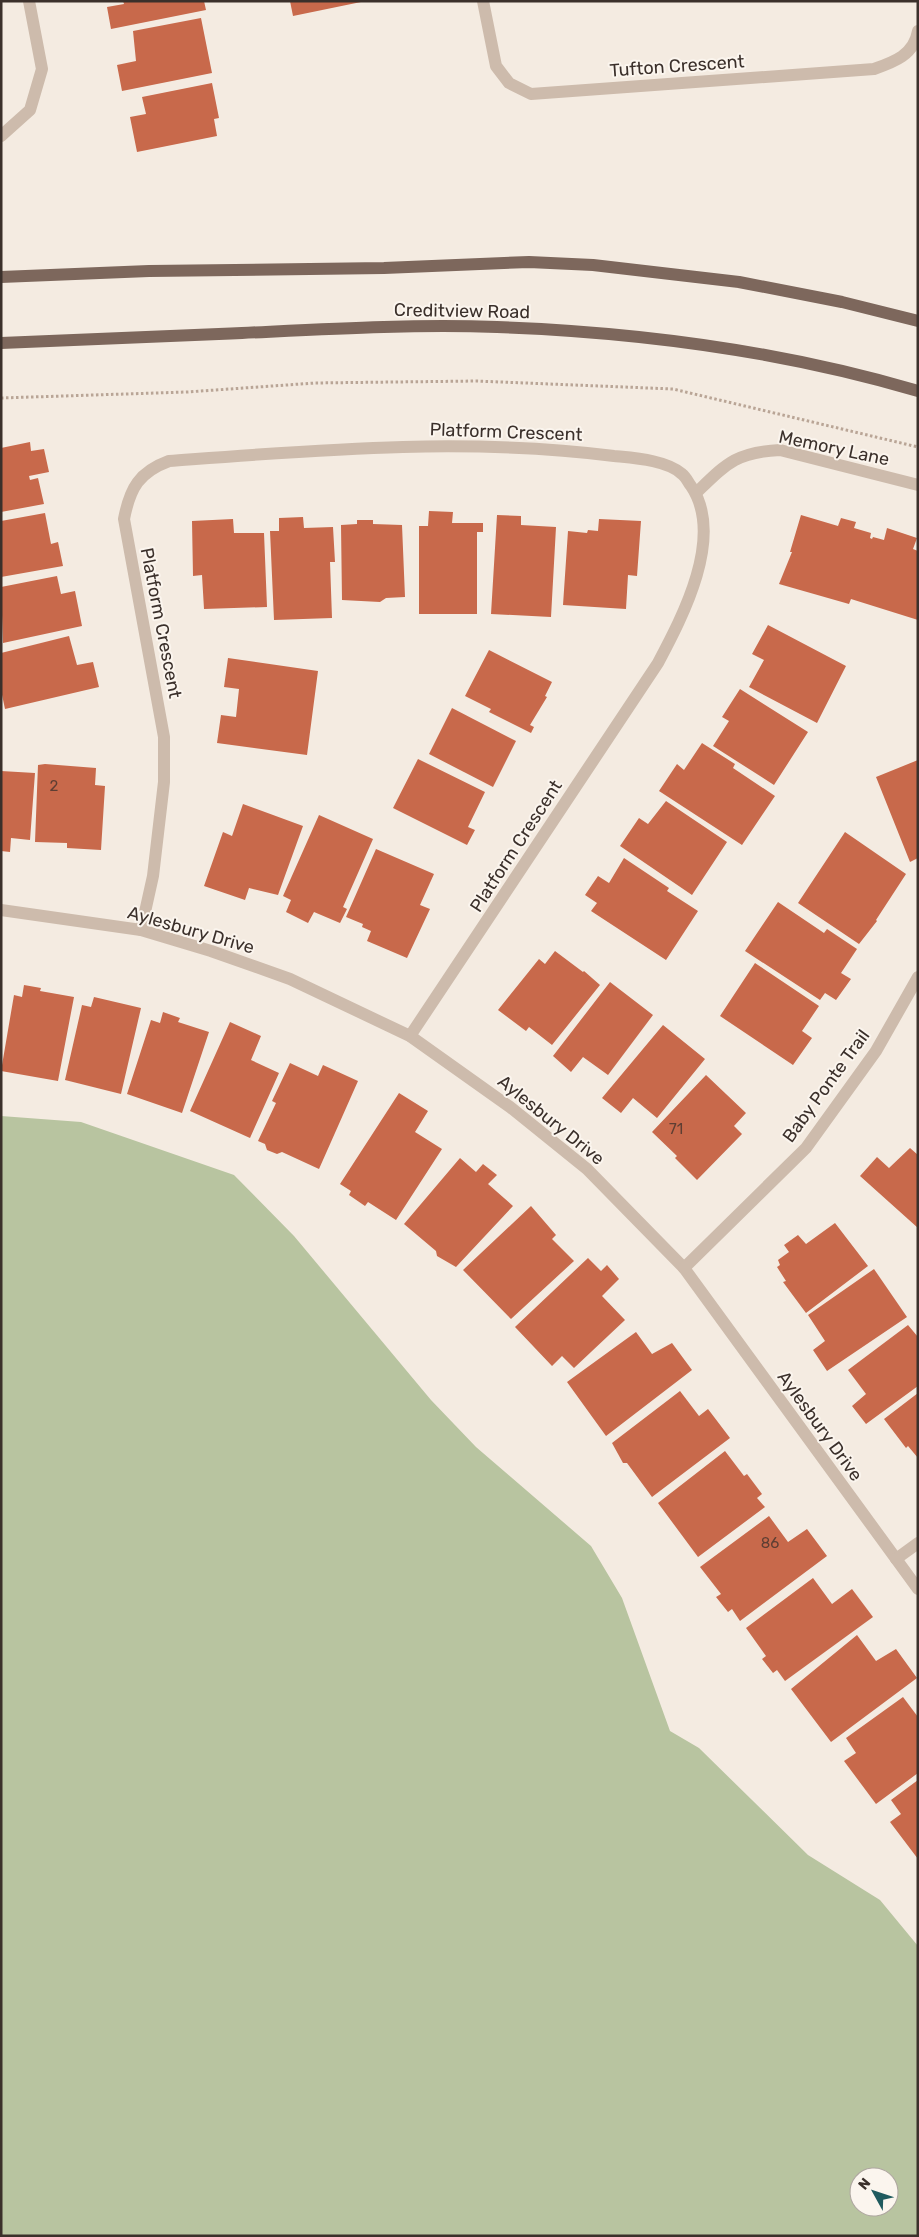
<svg xmlns="http://www.w3.org/2000/svg" width="919" height="2237" font-family="Rubik,sans-serif">
	<style>
		.green { fill: #b8c4a0; fill-rule: evenodd }
		.building { fill: #c8694b }
		.lines { fill: none; stroke-linecap: round; stroke-linejoin: round }
		.path { stroke: #b9a596; stroke-width: 3; stroke-dasharray: 2.5 2.5; stroke-linecap: butt }
		.minor { stroke: #cdbbac; stroke-width: 12 }
		.major { stroke: #7d675c; stroke-width: 12 }
		.labels { text-anchor: middle; stroke-width: 4; stroke-linejoin: round; paint-order: stroke }
		.number-label { font-size: 15px; fill: #5e3e33 }
		.street-label { font-size: 18px; fill: #3b302b; stroke: #fbf5ee }
	</style>
	<rect width="100%" height="100%" fill="#f4ebe1"/>
	<path class="green" d="M1,1116L81,1122L234,1175L294,1236L431,1400L476,1447L591,1546L622,1598L670,1731L699,1748L808,1855L880,1900L918,1946V2236H1ZM859,2177H889V2207H859Z"/>
	<g class="building">
		<polygon points="123,1 204,1 206,10 111,29 107,7 124,4"/>
		<polygon points="290,1 361,1 361,2 293,16"/>
		<polygon points="201,18 212,73 122,91 117,65 136,61 133,31"/>
		<polygon points="212,83 219,118 214,119 217,136 137,152 130,117 146,114 142,97"/>
		<polygon points="30,442 31,451 44,449 49,472 29,476 30,480 38,478 44,504 1,512 1,448"/>
		<polygon points="429,511 453,512 452,523 483,523 483,532 477,532 477,614 419,614 419,526 428,526"/>
		<polygon points="45,513 51,544 58,542 63,566 1,577 1,521"/>
		<polygon points="497,515 521,516 521,525 556,527 551,617 491,614"/>
		<polygon points="801,515 838,526 841,518 856,522 854,528 871,533 870,538 872,539 873,537 884,540 887,528 917,538 913,549 918,551 918,620 851,599 849,604 779,584 792,552 790,552"/>
		<polygon points="303,517 304,528 333,527 335,562 330,562 332,618 274,620 270,531 279,531 279,518"/>
		<polygon points="233,519 234,533 264,533 267,607 204,609 202,575 193,576 192,521"/>
		<polygon points="599,519 641,521 637,576 628,575 626,609 563,605 568,531 587,533 588,530 598,531"/>
		<polygon points="357,520 373,520 373,524 402,525 405,597 386,598 380,602 342,600 341,525 357,524"/>
		<polygon points="57,576 61,594 75,591 82,626 3,643 1,587"/>
		<polygon points="768,625 846,666 817,723 749,687 764,660 752,654"/>
		<polygon points="69,636 77,665 93,662 99,687 5,709 1,690 1,653"/>
		<polygon points="489,650 552,682 545,696 547,697 530,725 534,727 531,733 489,712 491,709 465,696"/>
		<polygon points="228,658 318,671 307,755 217,743 221,715 236,717 239,689 224,687"/>
		<polygon points="740,689 808,732 774,785 713,746 729,721 722,717"/>
		<polygon points="452,708 516,741 493,787 429,754"/>
		<polygon points="702,743 735,764 733,768 775,796 742,845 659,791 677,764 684,770"/>
		<polygon points="418,759 485,792 468,827 475,830 467,845 393,808"/>
		<polygon points="918,760 918,858 910,862 876,777"/>
		<polygon points="45,764 96,768 95,785 105,786 101,850 67,848 67,843 35,842 38,765"/>
		<polygon points="1,771 35,773 30,840 11,838 10,852 1,851"/>
		<polygon points="666,801 727,842 692,895 620,846 639,818 648,824"/>
		<polygon points="243,804 303,826 278,895 249,888 245,900 204,886 223,832 232,836"/>
		<polygon points="319,815 373,839 343,907 347,909 340,923 314,912 308,923 286,912 291,900 283,896"/>
		<polygon points="845,832 906,874 876,920 877,921 859,944 798,903"/>
		<polygon points="376,849 434,874 420,905 430,909 407,958 367,941 371,931 362,927 363,924 346,917"/>
		<polygon points="624,858 669,888 667,891 698,911 666,960 591,911 597,903 585,895 598,876 609,883"/>
		<polygon points="778,902 824,933 827,929 857,949 841,973 851,979 836,1000 825,993 820,1000 745,951"/>
		<polygon points="555,951 583,972 584,971 600,985 552,1045 529,1027 526,1031 498,1010 539,959 545,964"/>
		<polygon points="755,963 819,1006 802,1031 812,1038 793,1065 720,1016"/>
		<polygon points="610,982 653,1015 608,1075 583,1057 571,1072 553,1056"/>
		<polygon points="24,985 41,988 40,991 74,997 58,1081 1,1071 14,995 22,997"/>
		<polygon points="94,997 141,1008 121,1094 65,1080 82,1005 91,1007"/>
		<polygon points="163,1012 180,1018 178,1022 209,1032 182,1113 127,1094 151,1020 160,1023"/>
		<polygon points="230,1022 261,1036 251,1060 279,1073 250,1138 190,1111"/>
		<polygon points="663,1025 705,1059 657,1118 633,1098 621,1113 602,1098"/>
		<polygon points="290,1063 318,1076 323,1065 358,1081 319,1169 282,1152 277,1154 267,1150 265,1144 258,1141 276,1103 272,1101"/>
		<polygon points="706,1075 746,1113 734,1126 742,1134 697,1180 675,1158 677,1156 652,1132"/>
		<polygon points="399,1093 428,1111 415,1132 442,1149 396,1220 368,1202 365,1206 349,1195 351,1191 340,1184"/>
		<polygon points="910,1148 918,1155 918,1228 860,1176 877,1157 889,1168"/>
		<polygon points="460,1158 476,1172 483,1164 497,1175 488,1184 513,1206 456,1267 437,1256 436,1251 404,1224"/>
		<polygon points="531,1206 556,1235 552,1239 574,1261 511,1319 463,1270"/>
		<polygon points="835,1223 868,1266 806,1313 783,1282 786,1281 777,1267 780,1265 778,1260 789,1252 784,1245 798,1235 806,1244"/>
		<polygon points="588,1258 601,1271 607,1265 619,1279 602,1296 625,1320 574,1368 562,1356 552,1366 515,1327"/>
		<polygon points="874,1269 907,1317 827,1371 813,1350 825,1341 808,1315"/>
		<polygon points="908,1325 918,1337 918,1386 866,1424 852,1406 866,1394 848,1370"/>
		<polygon points="636,1332 652,1354 672,1343 692,1370 606,1436 567,1382"/>
		<polygon points="680,1391 699,1416 708,1409 730,1438 652,1497 627,1463 623,1463 612,1443"/>
		<polygon points="918,1393 918,1458 908,1446 906,1448 884,1419"/>
		<polygon points="725,1451 744,1476 747,1474 762,1494 757,1498 765,1507 698,1557 658,1503"/>
		<polygon points="769,1516 788,1542 807,1529 827,1556 740,1621 732,1609 728,1612 716,1597 721,1594 700,1567"/>
		<polygon points="813,1578 832,1604 852,1589 873,1617 785,1681 777,1670 773,1673 762,1659 766,1656 746,1628"/>
		<polygon points="857,1635 876,1661 896,1649 917,1678 831,1742 791,1689"/>
		<polygon points="903,1697 918,1717 918,1773 876,1804 844,1761 856,1753 846,1738"/>
		<polygon points="918,1780 918,1859 890,1822 901,1814 891,1800"/>
	</g>
	<g class="lines">
		<polyline class="path" points="1,398 187,392 315,383 476,381 673,389 918,447"/>
		<g class="minor">
			<path d="M483,1L496,66L509,83L531,94L874,69C894,62 914,55 918,31"/>
			<polyline points="1,136 30,110 42,69 29,1"/>
			<path d="M696,493C726,464 736,452 780,450L918,485"/>
			<polyline points="1,910 141,930 211,951 290,979 410,1036 510,1107 587,1169 684,1268 918,1589"/>
			<path d="M141,930L153,876L164,782V737L124,519C130,488 139,472 169,461C316,450 466,437 614,456C633,458 667,460 682,474C686,477 688,482 691,486C725,536 683,616 658,663L410,1036"/>
			<polyline points="684,1268 806,1148 876,1051 918,977"/>
			<polyline points="896,1559 918,1543"/>
		</g>
		<g class="major">
			<polyline points="1,277 149,271 384,268 529,262 593,265 739,282 842,302 918,321"/>
			<path d="M1,343C82,340 162,337 242,333C327,329 412,324 497,327C639,332 782,351 918,391"/>
		</g>
	</g>
	<g class="labels">
		<g class="number-label">
			<text x="54" y="791">2</text>
			<text x="676" y="1134">71</text>
			<text x="770" y="1548">86</text>
		</g>
		<g class="street-label">
			<text transform="translate(677 66) rotate(-4)" y="6">Tufton Crescent</text>
			<text transform="translate(462 311) rotate(1)" y="6">Creditview Road</text>
			<text transform="translate(506 432) rotate(2)" y="6">Platform Crescent</text>
			<text transform="translate(834 448) rotate(12)" y="6">Memory Lane</text>
			<text transform="translate(161 623) rotate(79)" y="6">Platform Crescent</text>
			<text transform="translate(516 846) rotate(-57)" y="6">Platform Crescent</text>
			<text transform="translate(191 930) rotate(16)" y="6">Aylesbury Drive</text>
			<text transform="translate(826 1086) rotate(-54)" y="6">Baby Ponte Trail</text>
			<text transform="translate(551 1120) rotate(39)" y="6">Aylesbury Drive</text>
			<text transform="translate(820 1426) rotate(54)" y="6">Aylesbury Drive</text>
		</g>
	</g>
	<rect width="919" height="2237" fill="none" stroke="#3b302b" stroke-width="5"/>
	<g transform="translate(874 2192) rotate(310)"><circle r="24" fill="#fbf5ee" stroke="#aea6a0"/>
	<path d="M0-4L9 19L0 12L-9 19Z" fill="#1f5a5e"/>
	<text y="-8" font-size="14" font-weight="bold" text-anchor="middle" fill="#3b302b">N</text>
	</g>
</svg>
